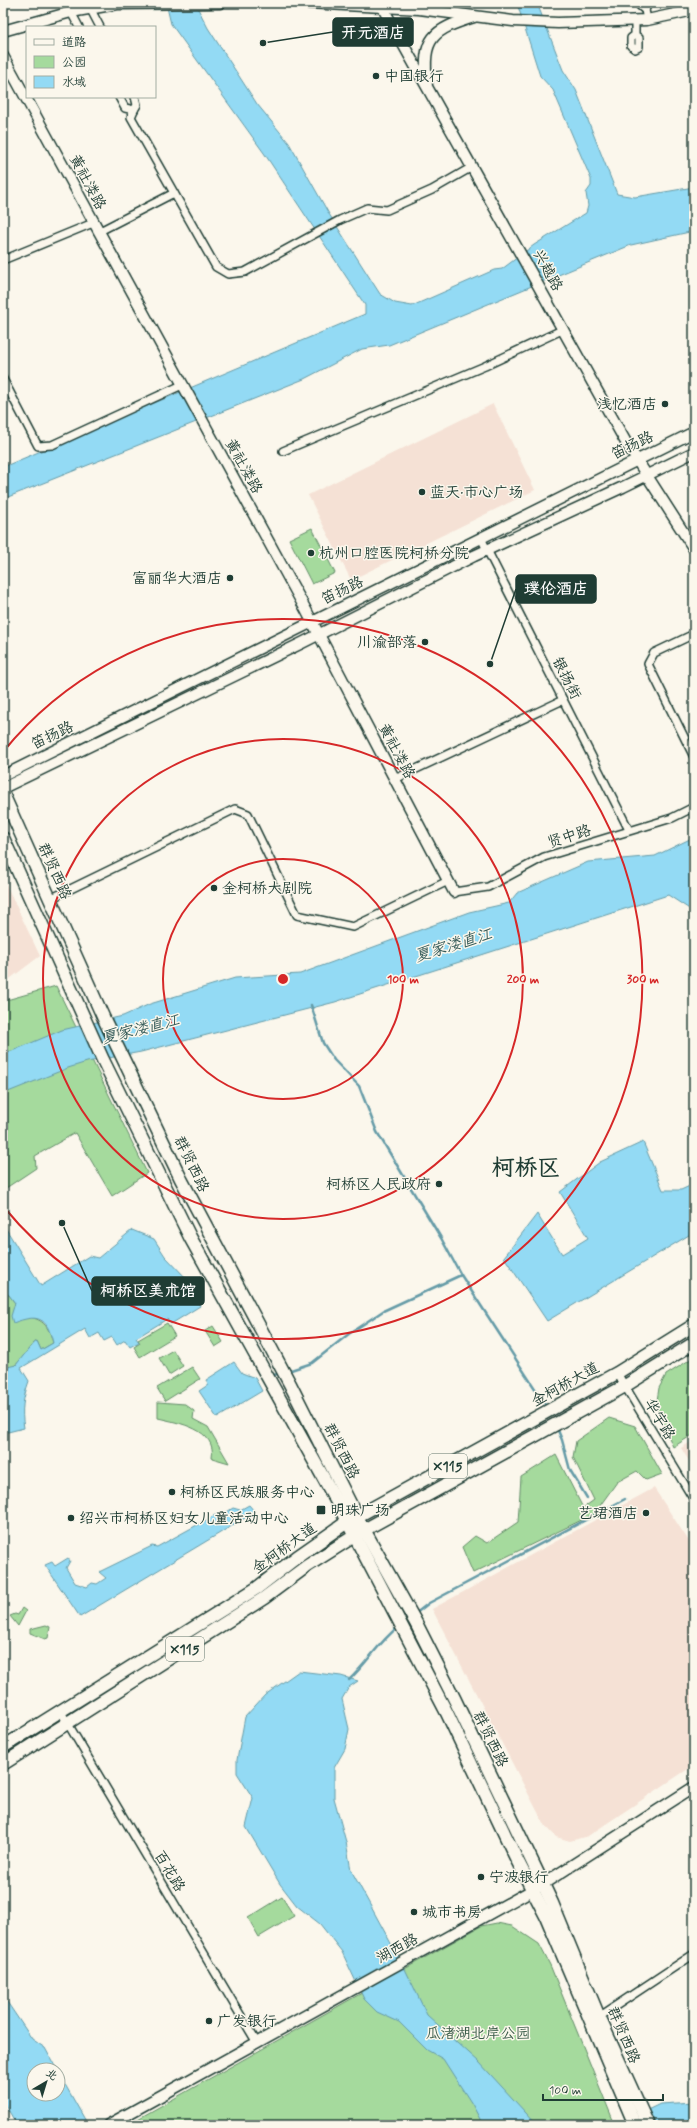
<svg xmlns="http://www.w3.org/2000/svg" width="697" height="2128" font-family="Mynerve,'LXGW WenKai TC',sans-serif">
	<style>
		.built { fill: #f5e1d5 }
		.green { fill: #a5da9d; stroke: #628c68 }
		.water { fill: #93daf4; stroke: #659ba7 }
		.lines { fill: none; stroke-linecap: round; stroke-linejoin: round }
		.stream { stroke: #659ba7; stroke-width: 2.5 }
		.street-casing { stroke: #1f3d34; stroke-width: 10 }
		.secondary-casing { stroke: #1f3d34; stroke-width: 13 }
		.primary-casing { stroke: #1f3d34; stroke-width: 15 }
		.street { stroke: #fbf7ec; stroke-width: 7 }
		.secondary { stroke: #fbf7ec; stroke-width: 10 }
		.primary { stroke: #fbf7ec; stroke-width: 12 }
		.ring { fill: none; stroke: #d62828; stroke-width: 2 }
		.poi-dot { fill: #1f3d34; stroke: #fbf7ec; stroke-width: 1.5 }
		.labels { text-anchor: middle; stroke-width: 3; stroke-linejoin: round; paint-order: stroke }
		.shield { fill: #fbf7ec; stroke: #61756b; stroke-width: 1 }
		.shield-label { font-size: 14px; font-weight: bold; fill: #1f3d34 }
		.poi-label { font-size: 15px; fill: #1f3d34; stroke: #fbf7ec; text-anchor: start }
		.street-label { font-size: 15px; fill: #1f3d34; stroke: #fbf7ec }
		.park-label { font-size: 15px; fill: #3a5c49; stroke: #fbf7ec }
		.water-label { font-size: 16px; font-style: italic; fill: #365c5a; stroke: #fbf7ec }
		.town-label { font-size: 23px; font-weight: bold; fill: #1f3d34; stroke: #fbf7ec }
		.centre { fill: #d62828; stroke: #fbf7ec; stroke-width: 2 }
		.ring-label { font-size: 12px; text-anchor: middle; font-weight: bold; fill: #d62828; stroke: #fbf7ec; stroke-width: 3; stroke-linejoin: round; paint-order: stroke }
		.leader { fill: none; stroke: #1f3d34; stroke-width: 1.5 }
		.callout-dot { fill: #1f3d34; stroke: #fbf7ec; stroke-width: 1.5 }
		.callout { fill: #1f3d34; stroke: #1f3d34; stroke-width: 1.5 }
		.callout-label { font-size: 16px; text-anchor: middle; font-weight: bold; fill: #fff }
	</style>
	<rect width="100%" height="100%" fill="#fbf7ec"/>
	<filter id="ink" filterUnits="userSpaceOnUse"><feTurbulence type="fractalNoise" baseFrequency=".025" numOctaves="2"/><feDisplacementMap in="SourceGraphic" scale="8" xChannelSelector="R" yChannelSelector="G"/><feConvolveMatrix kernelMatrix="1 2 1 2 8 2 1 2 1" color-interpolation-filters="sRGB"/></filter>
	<g filter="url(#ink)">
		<g class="built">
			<polygon points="493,404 535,490 351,580 308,495"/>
			<polygon points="3,878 40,956 3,984"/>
			<polygon points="694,1440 694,1469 681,1448"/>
			<polygon points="654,1488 694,1549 694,1765 588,1836 570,1841 556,1837 544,1824 432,1609"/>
		</g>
		<g class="green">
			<polygon points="312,528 335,573 312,584 289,539"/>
			<polygon points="56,986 147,1173 112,1196 75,1133 35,1156 36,1168 3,1190 3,1001"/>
			<path d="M3,1292L9,1295L15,1303L12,1316C35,1317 47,1317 53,1343L41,1350L37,1341C25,1348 21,1370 3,1368Z"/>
			<polygon points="167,1323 175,1336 140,1357 134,1347 140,1343 138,1340"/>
			<polygon points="213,1326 223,1342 215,1347 205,1331"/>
			<polygon points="173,1350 183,1366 169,1375 159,1358"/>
			<polygon points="694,1357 694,1434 673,1447 656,1407 659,1388 666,1375"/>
			<polygon points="192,1367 200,1379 165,1401 157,1388"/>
			<path d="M158,1402L185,1404L194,1411L193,1419L208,1427L229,1463L212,1458C217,1429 179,1423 158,1418Z"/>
			<polygon points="609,1418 635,1426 662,1474 646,1480 637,1471 617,1482 594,1514 473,1573 462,1547 475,1536 487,1543 518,1522 521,1477 556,1455 583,1508 594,1500 573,1457 576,1441"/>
			<polygon points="22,1608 26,1611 18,1626 10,1616 15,1614 18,1615"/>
			<polygon points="46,1625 50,1627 48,1638 45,1639 30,1633 30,1629"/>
			<polygon points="282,1897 294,1916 259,1937 248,1918"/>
			<polygon points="497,1923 512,1926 539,1944 550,1965 615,2125 127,2125 481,1926"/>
		</g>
		<g class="water">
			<polygon points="166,3 195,3 208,28 257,104 289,143 329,214 380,294 395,303 412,306 494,270 502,269 534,245 586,213 588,206 586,193 591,186 591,179 553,90 540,76 517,3 537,3 563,70 576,90 617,194 635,197 694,187 694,231 631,245 389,345 362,349 304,379 3,499 3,467 365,314 365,305 264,153 171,24"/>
			<polygon points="694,837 694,912 668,895 335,1002 141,1052 87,1062 68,1068 3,1094 3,1052 12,1051 62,1030 123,1016 150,1004 235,978 300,974 469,912 509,903 517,893 588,862 655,856"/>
			<polygon points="643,1142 663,1190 681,1190 694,1184 694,1232 547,1321 504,1257 537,1214 562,1254 588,1238 560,1192 600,1162"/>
			<path d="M3,1224L41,1286L89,1256L98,1258L132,1230L154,1239L165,1256L188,1280L200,1306L171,1324L167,1319L136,1338L139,1342L130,1347L125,1340L117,1345L112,1337L104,1341L99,1333L90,1338L85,1329L21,1368L29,1381C23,1398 21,1410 24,1428L4,1433L3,1368L16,1365C20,1360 32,1344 37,1341L41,1350L53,1343C47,1316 37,1314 13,1323L11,1316L15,1303L9,1295L3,1292Z"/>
			<polygon points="234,1362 242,1373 255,1378 262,1391 217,1418 199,1391 208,1385 206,1380"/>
			<polygon points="249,1505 255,1512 80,1617 45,1565 52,1562 55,1566 68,1558 70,1561 66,1568 75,1583 87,1587 92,1583 97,1584 106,1578 99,1572 152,1546 157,1547 217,1514 222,1515 233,1508 240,1510"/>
			<polygon points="299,1671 341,1676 358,1681 349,1687 342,1699 349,1729 345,1749 334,1768 334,1798 346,1842 351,1870 406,1971 427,2015 479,2062 537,2125 485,2125 482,2123 472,2104 443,2059 427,2050 399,2022 377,2012 364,1999 342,1952 320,1924 297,1906 280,1884 246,1827 253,1798 237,1773 237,1760 245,1717 265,1695"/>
			<polygon points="3,1996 32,2039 45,2048 57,2070 34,2070 34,2094 58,2094 58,2072 88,2125 17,2125 3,2101"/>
			<polygon points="694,2102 694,2125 611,2125 616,2125 660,2104"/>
		</g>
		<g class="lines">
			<g class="stream">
				<polyline points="311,1005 323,1043 334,1060 359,1086 377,1132 441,1238 461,1275 547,1407"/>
				<polyline points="288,1371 312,1363 350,1333 383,1311 461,1275"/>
				<polyline points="270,1376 281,1373"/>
				<polyline points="557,1428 562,1440 570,1470 587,1498"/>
				<polyline points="415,1614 429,1603 625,1499"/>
				<path d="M349,1680C367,1663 379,1642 398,1627"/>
			</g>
			<g class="street-casing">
				<g id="street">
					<polyline points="640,3 640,6 645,10"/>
					<polyline points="90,8 100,27"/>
					<polyline points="71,12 79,27"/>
					<polyline points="647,20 645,10 648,3"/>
					<polyline points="635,35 639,38 639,47 635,49 631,46 631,38 635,35 635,20"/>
					<polyline points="119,97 125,108 134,110 137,105 135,97"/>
					<polyline points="134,110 131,117 216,267 228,274 245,272 340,220 367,208 387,210 432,190 472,167"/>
					<polyline points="98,232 174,193"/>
					<polyline points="3,260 93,223"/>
					<polyline points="3,379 38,446 52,445 182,385"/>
					<polyline points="283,451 485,366 564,329"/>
					<polyline points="481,538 629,830"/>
					<polyline points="694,634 654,653 648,664 694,757"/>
					<polyline points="395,779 563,700"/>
					<polyline points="454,892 488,887 544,857 672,818 694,807"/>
					<polyline points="50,899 235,809 248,814 297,915 353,927 448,881"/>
					<polyline points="617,1373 694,1500"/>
					<polyline points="61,1712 257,2043"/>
					<polyline points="599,2017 694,1954"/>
				</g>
			</g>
			<g class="secondary-casing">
				<g id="secondary">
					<polyline points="308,3 419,9 513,21 558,23 647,20 694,10"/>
					<polyline points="380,3 628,446 694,549"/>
					<polyline points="3,31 71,12 117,4 220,3"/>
					<polyline points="3,56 306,610 454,892"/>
					<path d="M427,83C422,38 432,30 474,17"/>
					<polyline points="3,776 694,432"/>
					<polyline points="3,788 302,643 474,556 623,487 694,452"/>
					<polyline points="108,2125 543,1884 694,1787"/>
				</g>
			</g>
			<g class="primary-casing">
				<g id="primary">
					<polyline points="3,794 104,1019 181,1179 290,1384 357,1517 416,1623 455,1700 552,1903 599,2017 648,2125"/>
					<polyline points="3,838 103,1060 190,1237 338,1504 447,1713 517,1860 546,1916 635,2125"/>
					<polyline points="3,1747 257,1588 297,1557 347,1522 617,1373 694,1325"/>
					<polyline points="3,1764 264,1598 307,1566 364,1530 625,1386 694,1343"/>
				</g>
			</g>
			<use href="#street" class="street"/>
			<use href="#secondary" class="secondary"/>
			<use href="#primary" class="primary"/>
		</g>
	</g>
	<g class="ring">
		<circle cx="283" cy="979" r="120"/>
		<circle cx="283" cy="979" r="240"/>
		<path d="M3 752A360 360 0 1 1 3 1206"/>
	</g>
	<g class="poi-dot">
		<circle cx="376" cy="76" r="4"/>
		<circle cx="665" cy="404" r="4"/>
		<circle cx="422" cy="492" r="4"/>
		<circle cx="311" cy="553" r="4"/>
		<circle cx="230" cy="578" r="4"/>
		<circle cx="425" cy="642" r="4"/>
		<circle cx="214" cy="888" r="4"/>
		<circle cx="439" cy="1184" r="4"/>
		<circle cx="172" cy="1492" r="4"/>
		<rect x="316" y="1505" width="10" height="10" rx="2"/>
		<circle cx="646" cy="1513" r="4"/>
		<circle cx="71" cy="1518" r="4"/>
		<circle cx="481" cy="1877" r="4"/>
		<circle cx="414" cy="1912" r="4"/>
		<circle cx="209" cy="2021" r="4"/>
	</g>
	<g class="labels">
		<g class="shield">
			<rect x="429" y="1454" width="38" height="24" rx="3"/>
			<rect x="166" y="1637" width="38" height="24" rx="3"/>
		</g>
		<g class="shield-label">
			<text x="448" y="1471">X115</text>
			<text x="185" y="1654">X115</text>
		</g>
		<g class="poi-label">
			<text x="384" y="81">中国银行</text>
			<text x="657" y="409" text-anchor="end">浅忆酒店</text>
			<text x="430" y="497">蓝天·市心广场</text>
			<text x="319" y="558">杭州口腔医院柯桥分院</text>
			<text x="222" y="583" text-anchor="end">富丽华大酒店</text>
			<text x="417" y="647" text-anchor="end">川渝部落</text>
			<text x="222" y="893">金柯桥大剧院</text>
			<text x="431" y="1189" text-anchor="end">柯桥区人民政府</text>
			<text x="180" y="1497">柯桥区民族服务中心</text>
			<text x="330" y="1515">明珠广场</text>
			<text x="638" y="1518" text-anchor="end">艺珺酒店</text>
			<text x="79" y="1523">绍兴市柯桥区妇女儿童活动中心</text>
			<text x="489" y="1882">宁波银行</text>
			<text x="422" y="1917">城市书房</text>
			<text x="217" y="2026">广发银行</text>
		</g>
		<g class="street-label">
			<text transform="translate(88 182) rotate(62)" y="5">黄社溇路</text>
			<text transform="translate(548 270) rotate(61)" y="5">兴越路</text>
			<text transform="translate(632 445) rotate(-26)" y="5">笛扬路</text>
			<text transform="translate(244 466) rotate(61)" y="5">黄社溇路</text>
			<text transform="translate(342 590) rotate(-26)" y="5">笛扬路</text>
			<text transform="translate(567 678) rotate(63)" y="5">银扬街</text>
			<text transform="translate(52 735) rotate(-26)" y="5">笛扬路</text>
			<text transform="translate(397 751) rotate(62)" y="5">黄社溇路</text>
			<text transform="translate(569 836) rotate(-18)" y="5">贤中路</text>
			<text transform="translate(55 871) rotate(66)" y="5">群贤西路</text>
			<text transform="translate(192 1164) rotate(64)" y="5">群贤西路</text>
			<text transform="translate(565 1384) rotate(-29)" y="5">金柯桥大道</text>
			<text transform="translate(660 1419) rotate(59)" y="5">华宇路</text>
			<text transform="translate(342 1451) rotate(63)" y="5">群贤西路</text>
			<text transform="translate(284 1548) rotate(-36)" y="5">金柯桥大道</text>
			<text transform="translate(491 1739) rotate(64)" y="5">群贤西路</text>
			<text transform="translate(170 1871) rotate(59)" y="5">百花路</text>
			<text transform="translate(397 1948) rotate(-29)" y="5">湖西路</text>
			<text transform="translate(624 2035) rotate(67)" y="5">群贤西路</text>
		</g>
		<g class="park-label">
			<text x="478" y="2038">瓜渚湖北岸公园</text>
		</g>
		<g class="water-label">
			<text transform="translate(453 944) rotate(-17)" y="6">夏家溇直江</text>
			<text transform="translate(140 1028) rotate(-14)" y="6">夏家溇直江</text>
		</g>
		<g class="town-label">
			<text x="526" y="1175">柯桥区</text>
		</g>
	</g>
	<circle cx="283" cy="979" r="6" class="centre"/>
	<g class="ring-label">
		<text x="403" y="983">100 m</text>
		<text x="523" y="983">200 m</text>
		<text x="643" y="983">300 m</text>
	</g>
	<path class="leader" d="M263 43L333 32M490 664L516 589M62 1223L92 1291"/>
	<g class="callout-dot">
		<circle cx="263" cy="43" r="4"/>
		<circle cx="490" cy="664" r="4"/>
		<circle cx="62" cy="1223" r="4"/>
	</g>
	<g class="callout">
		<rect x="333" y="18" width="80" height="28" rx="4"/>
		<rect x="516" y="575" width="80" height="28" rx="4"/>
		<rect x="92" y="1277" width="112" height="28" rx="4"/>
	</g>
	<g class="callout-label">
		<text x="373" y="38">开元酒店</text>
		<text x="556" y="594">璞伦酒店</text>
		<text x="148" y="1296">柯桥区美术馆</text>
	</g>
	<rect width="697" height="2128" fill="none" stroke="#fbf7ec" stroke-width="16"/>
	<rect x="8" y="8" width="681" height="2112" fill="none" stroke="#1f3d34" stroke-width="1.5" filter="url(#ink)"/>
	<rect x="26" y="26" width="130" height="72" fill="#fbf7ec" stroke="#a3ada2"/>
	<rect x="34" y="39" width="20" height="6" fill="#fbf7ec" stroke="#a3ada2"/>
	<text x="62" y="46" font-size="12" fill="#1f3d34">道路</text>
	<rect x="34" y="56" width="20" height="12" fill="#a5da9d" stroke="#a3ada2"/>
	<text x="62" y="66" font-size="12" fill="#1f3d34">公园</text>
	<rect x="34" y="76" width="20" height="12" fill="#93daf4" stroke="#a3ada2"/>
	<text x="62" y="86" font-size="12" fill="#1f3d34">水域</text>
	<g transform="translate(46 2082) rotate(38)"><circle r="19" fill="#fbf7ec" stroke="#a3ada2"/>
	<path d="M0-3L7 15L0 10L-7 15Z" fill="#1f3d34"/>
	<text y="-6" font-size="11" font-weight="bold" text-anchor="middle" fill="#1f3d34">北</text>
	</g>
	<path d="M543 2094v6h120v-6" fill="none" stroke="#1f3d34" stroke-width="2"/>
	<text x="549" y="2094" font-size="12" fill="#1f3d34" stroke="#fbf7ec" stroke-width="3" paint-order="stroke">100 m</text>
</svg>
